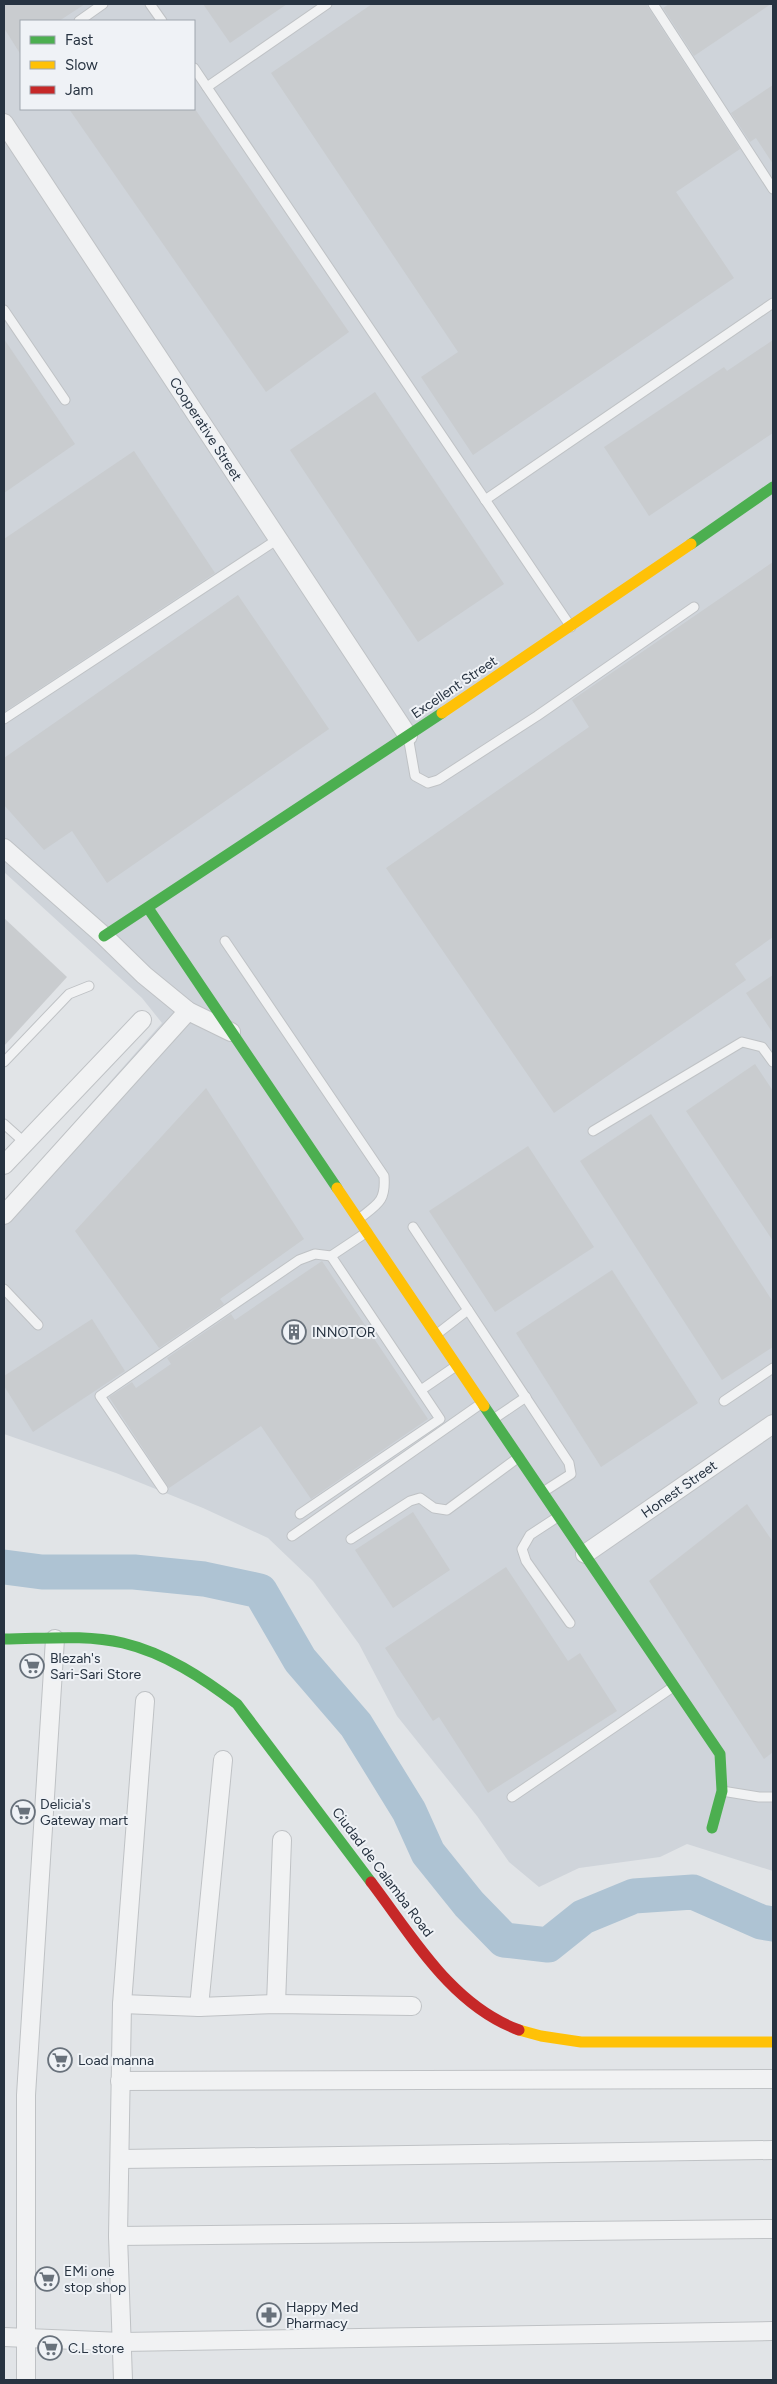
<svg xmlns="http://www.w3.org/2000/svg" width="777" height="2384" font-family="Figtree,sans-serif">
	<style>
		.built { fill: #cfd4da; fill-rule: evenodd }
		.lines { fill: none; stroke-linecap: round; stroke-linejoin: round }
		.river { stroke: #aec3d3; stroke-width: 35 }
		.building { fill: #c9cccf }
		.lane-casing { stroke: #bfc2c5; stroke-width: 11 }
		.street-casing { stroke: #bfc2c5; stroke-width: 20 }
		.lane { stroke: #f1f2f3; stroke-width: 9 }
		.street { stroke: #f1f2f3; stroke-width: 18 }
		.fast { stroke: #4caf50; stroke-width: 11 }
		.slow { stroke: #ffc107; stroke-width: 11 }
		.jam { stroke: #c62828; stroke-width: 11 }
		.labels { text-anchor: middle; stroke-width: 4; stroke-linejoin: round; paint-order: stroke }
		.street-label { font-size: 14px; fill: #273341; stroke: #eff2f6 }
		.poi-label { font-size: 14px; fill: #273341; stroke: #eff2f6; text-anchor: start }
	</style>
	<rect width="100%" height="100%" fill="#e1e4e7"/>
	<path class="built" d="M4,4H773V1871L687,1844L660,1857L579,1868L539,1887L509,1862L477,1816L397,1716L359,1644L313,1581L268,1538L203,1508L116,1473L4,1434V1202L162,1023L142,998L4,872ZM21,21H194V109H21Z"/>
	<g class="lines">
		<polyline class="river" points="4,1567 42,1572 134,1572 204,1579 260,1591 300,1660 356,1725 409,1811 428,1853 469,1904 504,1940 548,1945 583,1917 634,1896 693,1892 761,1922 773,1924"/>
	</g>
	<g class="building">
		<polygon points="4,4 85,4 59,21 21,21 21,55 4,28"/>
		<polygon points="203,4 287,4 230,43"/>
		<polygon points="372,4 646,4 740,149 676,192 734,278 473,455 421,377 458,352 271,73"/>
		<polygon points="669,4 771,4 694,56 663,8"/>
		<polygon points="773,85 773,164 756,138 750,142 731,113"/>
		<polygon points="69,109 195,109 349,332 266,392"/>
		<polygon points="4,339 75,444 4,493"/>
		<polygon points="773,340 773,433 649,516 604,447 724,367 727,371"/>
		<polygon points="375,392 504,584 418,642 290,450"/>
		<polygon points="134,451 215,573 4,712 4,539"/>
		<polygon points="773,562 773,937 735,964 746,980 554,1113 386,868 589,727 572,700"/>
		<polygon points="238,595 329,729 107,883 72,831 44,850 4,805 4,758"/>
		<polygon points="4,918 67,977 4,1046"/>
		<polygon points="773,975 773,1033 746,993"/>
		<polygon points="755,1064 773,1091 773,1241 686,1111"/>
		<polygon points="206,1088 304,1239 220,1299 224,1304 159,1348 75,1231"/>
		<polygon points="651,1114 773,1302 773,1347 722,1380 580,1161"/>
		<polygon points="528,1146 594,1247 495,1312 429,1211"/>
		<polygon points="322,1261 428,1419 311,1499 261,1426 169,1488 109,1397 132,1382 136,1388 171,1364 167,1358 231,1314 235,1320"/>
		<polygon points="612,1270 698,1403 601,1467 516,1333"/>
		<polygon points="92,1319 125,1371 33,1432 4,1386 4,1376"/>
		<polygon points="747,1504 773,1542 773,1752 764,1759 649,1581"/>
		<polygon points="413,1512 450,1570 393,1608 355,1550"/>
		<polygon points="506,1567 568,1661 580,1653 617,1711 488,1793 439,1717 433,1721 385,1648"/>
	</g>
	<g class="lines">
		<g class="lane-casing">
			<g id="lane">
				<polyline points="150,4 162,21"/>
				<polyline points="653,4 773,189"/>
				<polyline points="79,21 103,4"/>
				<polyline points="194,68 571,627"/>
				<polyline points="207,87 327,4"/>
				<polyline points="4,310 65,400"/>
				<polyline points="485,500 773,303"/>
				<polyline points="4,719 278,539"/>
				<polyline points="408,736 415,776 428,783 438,780 537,716 694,607"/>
				<path d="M225,941L384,1176C386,1201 378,1204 360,1218"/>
				<polyline points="4,1062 69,994 89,986"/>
				<polyline points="4,1124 24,1142"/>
				<polyline points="593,1131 742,1042 762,1047 773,1062"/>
				<polyline points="413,1227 468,1310"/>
				<polyline points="4,1289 38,1325"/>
				<polyline points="437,1334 468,1310 472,1316 569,1463 571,1474 543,1492"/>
				<polyline points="421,1390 456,1366"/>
				<polyline points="724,1401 773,1368"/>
				<polyline points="495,1418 526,1397"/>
				<polyline points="163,1489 100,1396 299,1260 315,1254 331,1256 367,1232"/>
				<polyline points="300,1514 440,1419 331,1256"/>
				<polyline points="559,1516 530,1535 522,1549 526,1561 570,1623"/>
				<polyline points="292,1536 482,1403"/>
				<polyline points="351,1539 410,1501 420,1498 434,1508 447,1510 519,1457"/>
				<polyline points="722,1791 759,1797 773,1797"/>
				<polyline points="512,1797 673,1687"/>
			</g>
		</g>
		<g class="street-casing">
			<g id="street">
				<polyline points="4,123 408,736"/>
				<polyline points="4,848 104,936 144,975 188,1011 231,1032"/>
				<polyline points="4,1165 142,1020"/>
				<polyline points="4,1215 188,1011"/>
				<polyline points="585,1554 773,1424"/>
				<polyline points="122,2004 199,2007 276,2004 412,2006"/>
				<polyline points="276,2004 282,1840"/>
				<polyline points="199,2007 223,1760"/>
				<polyline points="120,2081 773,2079"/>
				<polyline points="120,2159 773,2150"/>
				<polyline points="118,2236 773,2229"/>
				<polyline points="4,2337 122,2342 773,2331"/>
				<polyline points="26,2380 26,2095 55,1639"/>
				<polyline points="123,2380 118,2236 122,2004 145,1701"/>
			</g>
		</g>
		<use href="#lane" class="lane"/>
		<use href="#street" class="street"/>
		<g class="fast">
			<polyline points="691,544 773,487"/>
			<polyline points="148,908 337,1188"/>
			<polyline points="104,936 442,713"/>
			<polyline points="484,1406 720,1754 722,1791 712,1828"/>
			<path d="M4,1639C43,1639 84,1634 123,1643C165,1653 203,1678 237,1704L371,1882"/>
		</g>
		<g class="slow">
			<polyline points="442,713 691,544"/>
			<polyline points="337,1188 484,1406"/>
			<polyline points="519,2030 541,2036 581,2042 773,2042"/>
		</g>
		<path class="jam" d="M371,1882C413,1937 451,2005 519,2030"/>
	</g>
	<defs>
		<g id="building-ring" transform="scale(1.25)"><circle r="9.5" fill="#eff2f6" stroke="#68717b" stroke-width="1.5"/><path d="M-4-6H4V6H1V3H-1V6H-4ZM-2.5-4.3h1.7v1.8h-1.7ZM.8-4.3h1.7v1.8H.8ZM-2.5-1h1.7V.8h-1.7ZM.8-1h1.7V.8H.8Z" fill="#68717b"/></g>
		<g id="supermarket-ring" transform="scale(1.25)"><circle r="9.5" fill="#eff2f6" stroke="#68717b" stroke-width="1.5"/><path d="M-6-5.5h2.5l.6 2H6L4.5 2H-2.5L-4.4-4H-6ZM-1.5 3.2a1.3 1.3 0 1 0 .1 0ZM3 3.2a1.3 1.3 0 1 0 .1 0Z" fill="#68717b"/></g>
		<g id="pharmacy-ring" transform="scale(1.25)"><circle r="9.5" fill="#eff2f6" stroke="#68717b" stroke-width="1.5"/><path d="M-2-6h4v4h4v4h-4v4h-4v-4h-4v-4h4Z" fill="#68717b"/></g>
	</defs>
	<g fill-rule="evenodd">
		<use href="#building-ring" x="294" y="1332"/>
		<use href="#supermarket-ring" x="32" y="1666"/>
		<use href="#supermarket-ring" x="23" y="1812"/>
		<use href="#supermarket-ring" x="60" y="2060"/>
		<use href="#supermarket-ring" x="47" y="2279"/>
		<use href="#pharmacy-ring" x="269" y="2315"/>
		<use href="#supermarket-ring" x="50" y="2348"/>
	</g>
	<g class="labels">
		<g class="street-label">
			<text transform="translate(206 429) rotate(57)" y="5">Cooperative Street</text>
			<text transform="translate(454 687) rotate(-34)" y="5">Excellent Street</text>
			<text transform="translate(679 1489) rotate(-35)" y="5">Honest Street</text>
			<text transform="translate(383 1872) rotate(53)" y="5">Ciudad de Calamba Road</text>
		</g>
		<g class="poi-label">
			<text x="312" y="1337">INNOTOR</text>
			<text x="50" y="1663">Blezah's<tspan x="50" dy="16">Sari-Sari Store</tspan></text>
			<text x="40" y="1809">Delicia's<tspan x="40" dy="16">Gateway mart</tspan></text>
			<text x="78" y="2065">Load manna</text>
			<text x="64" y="2276">EMi one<tspan x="64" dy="16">stop shop</tspan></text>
			<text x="286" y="2312">Happy Med<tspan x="286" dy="16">Pharmacy</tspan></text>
			<text x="68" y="2353">C.L store</text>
		</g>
	</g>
	<rect width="777" height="2384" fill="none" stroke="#273341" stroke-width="10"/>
	<rect x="20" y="20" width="175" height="90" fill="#eff2f6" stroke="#9fa6ae"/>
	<rect x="30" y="36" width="25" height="8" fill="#4caf50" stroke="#9fa6ae"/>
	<text x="65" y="45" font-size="15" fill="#273341">Fast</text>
	<rect x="30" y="61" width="25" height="8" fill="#ffc107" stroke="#9fa6ae"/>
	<text x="65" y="70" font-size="15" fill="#273341">Slow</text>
	<rect x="30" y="86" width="25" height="8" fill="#c62828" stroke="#9fa6ae"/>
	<text x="65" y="95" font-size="15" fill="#273341">Jam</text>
</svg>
